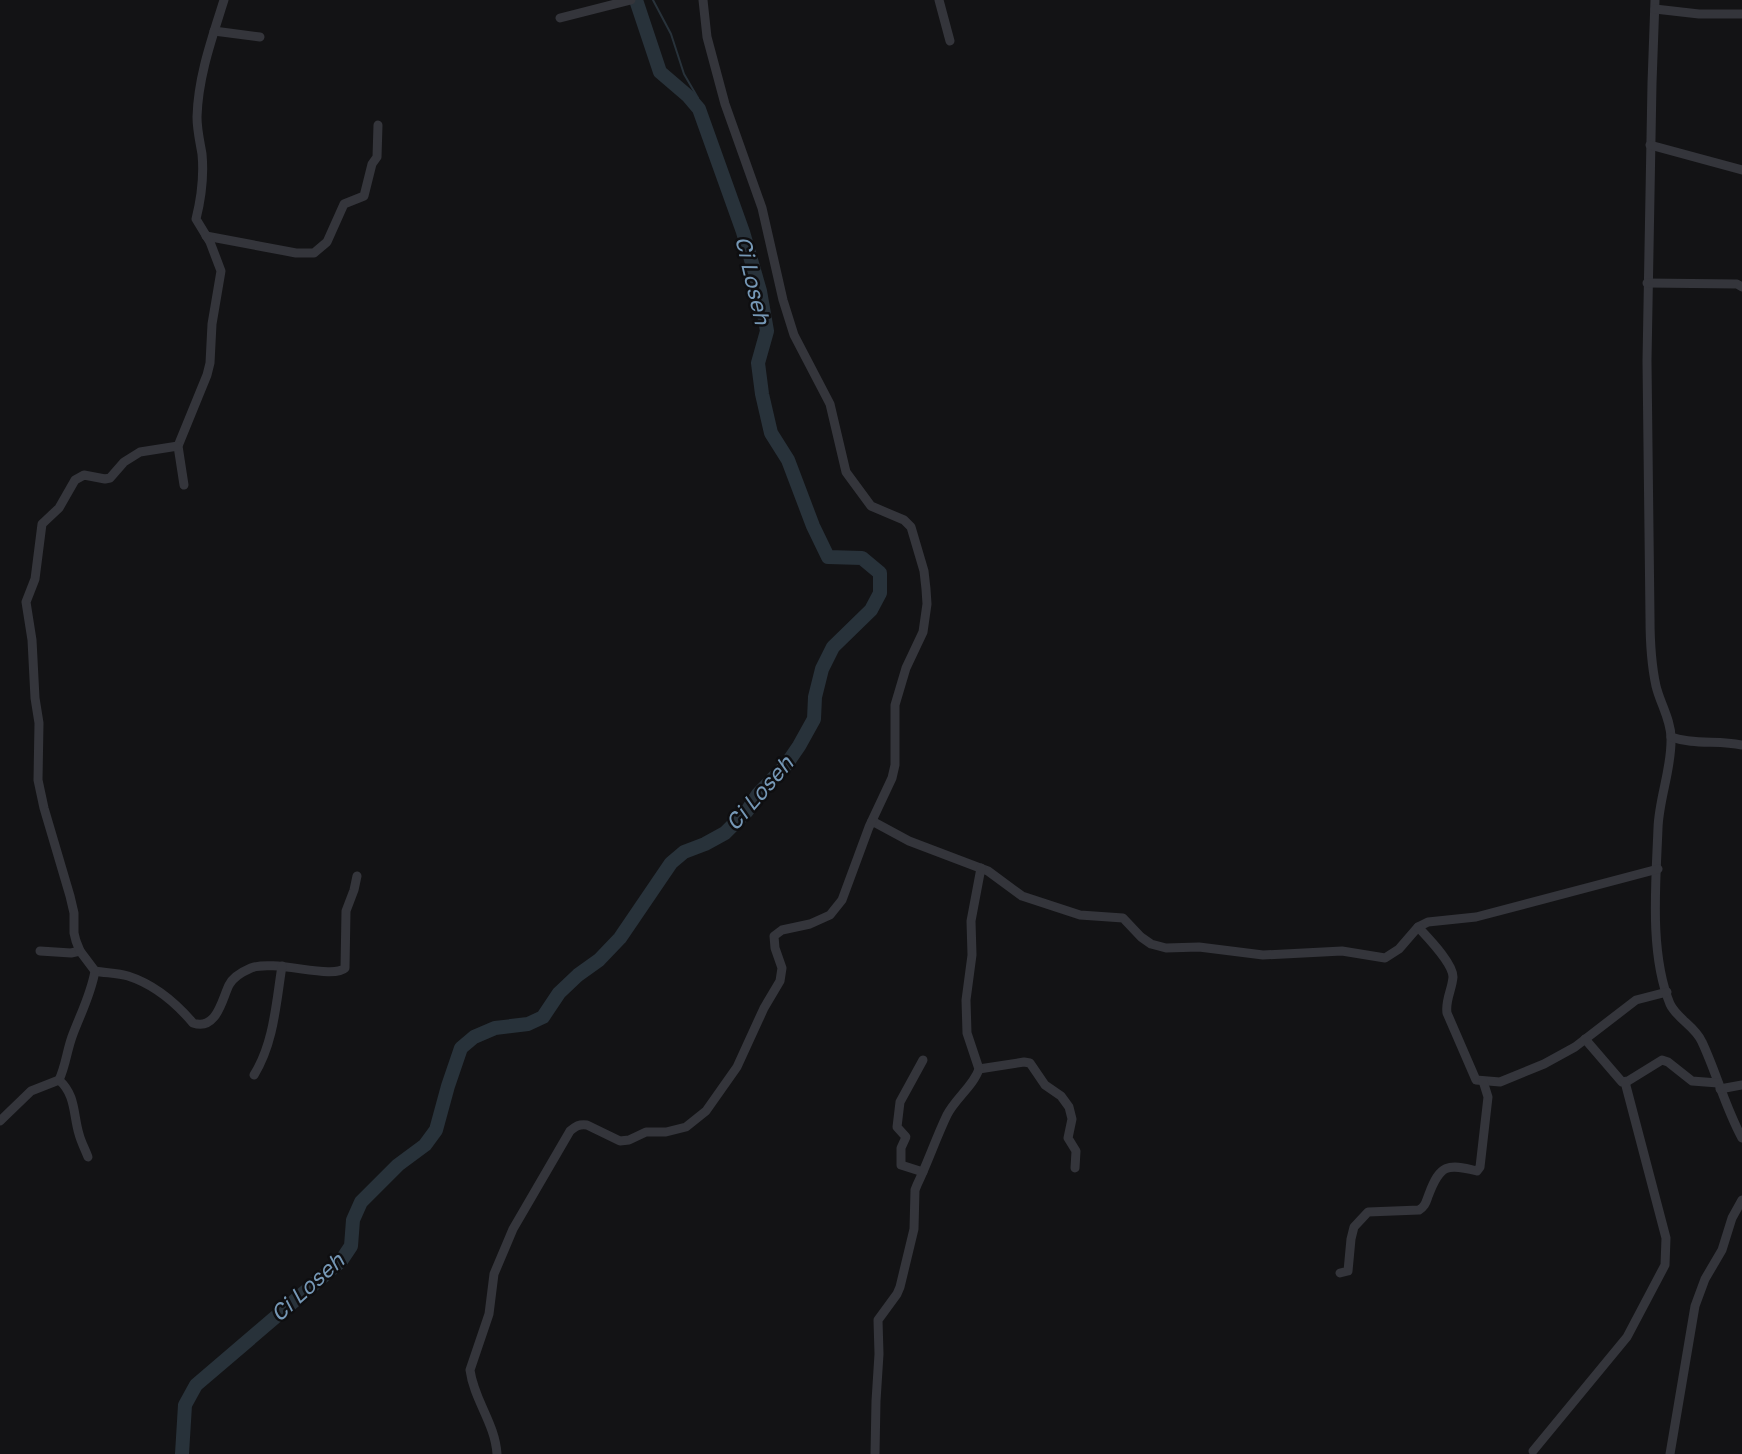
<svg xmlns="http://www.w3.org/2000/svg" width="1742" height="1454" font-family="'Golos Text',sans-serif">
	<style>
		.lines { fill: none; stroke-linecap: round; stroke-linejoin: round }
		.stream { stroke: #28323a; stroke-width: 2 }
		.river { stroke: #28323a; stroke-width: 14 }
		.street { stroke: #34353b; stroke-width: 9 }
		.labels { text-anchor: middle; stroke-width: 5; stroke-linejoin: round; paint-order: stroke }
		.water-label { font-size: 22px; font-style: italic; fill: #7698b6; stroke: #0e0e10 }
	</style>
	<rect width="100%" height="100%" fill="#131315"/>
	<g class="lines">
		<polyline class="stream" points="653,0 671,34 684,74 698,98 699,109"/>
		<polyline class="river" points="182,1454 185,1405 196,1385 341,1261 351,1246 353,1220 361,1202 398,1165 425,1145 436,1130 448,1086 461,1048 474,1037 495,1028 528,1024 543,1017 559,993 578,975 599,960 620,938 671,863 684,852 705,844 725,833 747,811 758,794 786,765 799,746 814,719 815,697 822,669 833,647 871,610 880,593 880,573 862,558 828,557 813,526 788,460 771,433 762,394 758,363 767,331 760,291 743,232 699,109 688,96 660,72 636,0"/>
		<g class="street">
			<polyline points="939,0 950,41"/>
			<path d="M1655,0L1652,83L1647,361L1650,618C1650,641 1651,663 1656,686C1660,703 1671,720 1671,738C1672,768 1659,798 1658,828C1656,882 1649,953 1670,1004C1677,1019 1695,1026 1702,1042C1717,1074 1725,1107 1742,1138"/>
			<polyline points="1655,9 1699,14 1742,14"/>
			<polyline points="560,18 631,0"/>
			<polyline points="214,31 260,37"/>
			<polyline points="1650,145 1742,170"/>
			<polyline points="206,236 296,253 314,253 327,242 344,204 364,196 372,164 377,157 378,125"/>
			<polyline points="1647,283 1737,284 1742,287"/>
			<path d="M184,485L178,446L207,375L210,363L212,324L221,271L210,242L196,219C201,199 204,175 202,154C200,142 197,130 197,117C198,77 212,38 224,0"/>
			<path d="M1671,737C1694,745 1718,740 1742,745"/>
			<polyline points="872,821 909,841 988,871 1022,896 1080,915 1123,918 1141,937 1151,944 1166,948 1199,947 1263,955 1342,951 1385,958 1399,949 1418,927 1428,922 1476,917 1658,869"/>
			<path d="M1418,927C1428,938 1453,963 1453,977C1452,990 1445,1000 1447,1013L1476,1080L1500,1082L1544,1064L1575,1047L1636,1000L1667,992"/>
			<polyline points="40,951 71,953 80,951"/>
			<path d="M95,971C105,973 117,973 128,976C153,984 176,1003 193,1023C217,1031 222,999 229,985C233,977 244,971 251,968C274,959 333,980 345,968L346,911L354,890L357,876"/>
			<polyline points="1585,1039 1622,1082 1628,1081 1662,1060 1668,1062 1692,1081 1718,1083"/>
			<polyline points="923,1060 900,1102 897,1127 906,1137 901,1148 901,1165 923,1172"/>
			<polyline points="979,1069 1024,1062 1030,1063 1045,1085 1061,1096 1069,1107 1072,1119 1068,1138 1076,1151 1075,1168"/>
			<path d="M254,1075C274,1043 276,1003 282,966"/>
			<path d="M59,1080C76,1095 73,1114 79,1134C81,1142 85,1149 88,1157"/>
			<polyline points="1720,1089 1742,1085"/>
			<path d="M0,1121L31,1091L59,1080C66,1065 67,1049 73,1034C81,1013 91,994 95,971L80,951L76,941L74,933V913L70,896L44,808L38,780L39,723L35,698L32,640L26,602L35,579L42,524L59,508L75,480L84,475L105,479L110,478L124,462L140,452L178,446"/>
			<path d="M1340,1273L1348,1271L1351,1239L1354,1227L1368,1212L1419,1210C1426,1206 1426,1201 1429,1194C1440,1165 1447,1163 1477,1171L1480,1167L1488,1097L1483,1081"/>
			<polyline points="1533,1451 1627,1337 1665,1265 1666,1238 1625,1082"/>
			<path d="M497,1454C495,1423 474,1400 470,1370L489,1314L494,1274L513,1229L570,1131C576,1126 579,1124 587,1125L620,1141L629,1140L646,1132H666L686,1127L706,1111L737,1067L764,1008L780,981L782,968L775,948L774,936L782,930L810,924L830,915L842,900L869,827L892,778L895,765V705L906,668L923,632L927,604L926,589L924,571L911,527L904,520L871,506L846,472L830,404L794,335L783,300L762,208L725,104L707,37L703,0"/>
			<path d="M875,1454L876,1401L879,1354L878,1320L897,1294L900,1287L914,1229L915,1190L917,1185C928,1162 936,1138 947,1115C955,1099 974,1085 979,1069L967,1033L966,1000L972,955L971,921L981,868"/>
			<polyline points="1670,1454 1695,1306 1705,1279 1722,1250 1732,1218 1742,1200"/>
		</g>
	</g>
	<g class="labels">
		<g class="water-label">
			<text transform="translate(753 280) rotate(77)" y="8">Ci Loseh</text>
			<text transform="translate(759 793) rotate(-49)" y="8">Ci Loseh</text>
			<text transform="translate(307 1287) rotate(-42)" y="8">Ci Loseh</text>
		</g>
	</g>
</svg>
